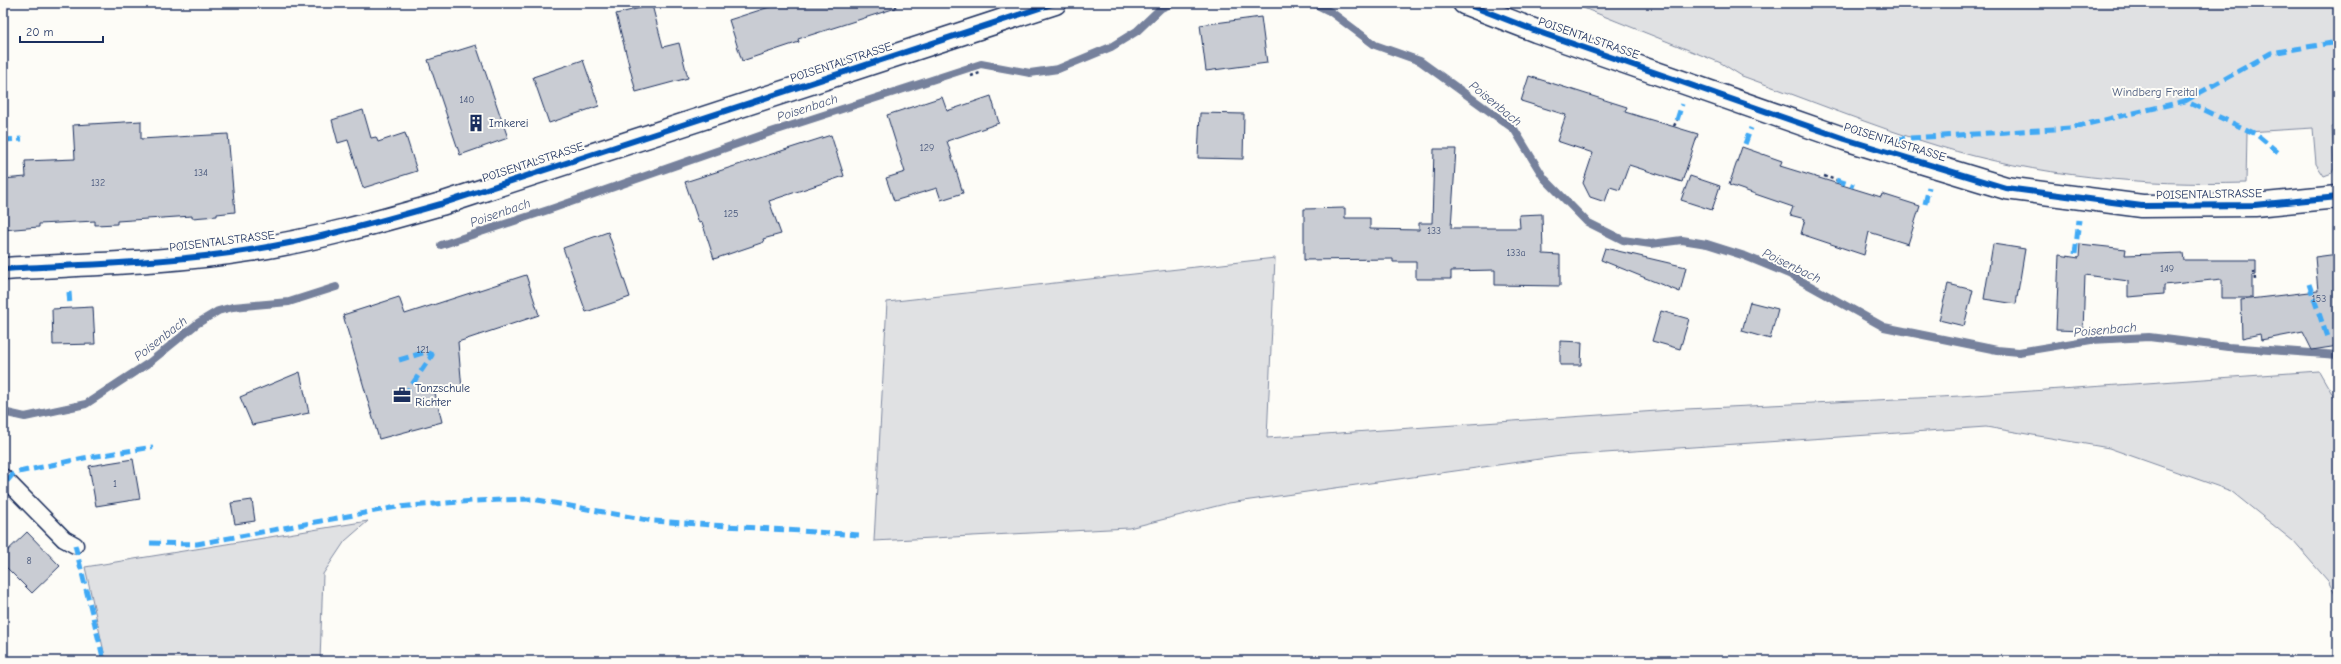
<svg xmlns="http://www.w3.org/2000/svg" width="2341" height="664" font-family="'Comic Neue',sans-serif">
	<style>
		.green { fill: #e0e1e3; stroke: #7e88a0 }
		.lines { fill: none; stroke-linecap: round; stroke-linejoin: round }
		.stream { stroke: #76819c; stroke-width: 8 }
		.building { fill: #c9ccd3; stroke: #1b2f5e }
		.lane-casing { stroke: #1b2f5e; stroke-width: 19 }
		.secondary-casing { stroke: #1b2f5e; stroke-width: 25 }
		.path { stroke: #1b2f5e; stroke-width: 2.5; stroke-dasharray: 3 3; stroke-linecap: butt }
		.lane { stroke: #fdfcf7; stroke-width: 16 }
		.secondary { stroke: #fdfcf7; stroke-width: 22 }
		.quiet { stroke: #3fa9f5; stroke-width: 5; stroke-dasharray: 10 5; stroke-linecap: butt }
		.cycleway-casing { stroke: #fdfcf7; stroke-width: 8 }
		.cycleway { stroke: #0057b8; stroke-width: 6 }
		.labels { text-anchor: middle; stroke-width: 4; stroke-linejoin: round; paint-order: stroke }
		.number-label { font-size: 10px; fill: #46567b }
		.street-label { font-size: 12px; fill: #1b2f5e; stroke: #fdfcf7 }
		.park-label { font-size: 12px; fill: #4c5c7f; stroke: #fdfcf7 }
		.poi-label { font-size: 12px; fill: #1b2f5e; stroke: #fdfcf7; text-anchor: start }
		.water-label { font-size: 13px; font-style: italic; fill: #49587d; stroke: #fdfcf7 }
	</style>
	<rect width="100%" height="100%" fill="#fdfcf7"/>
	<filter id="ink" filterUnits="userSpaceOnUse"><feTurbulence type="fractalNoise" baseFrequency=".025" numOctaves="2"/><feDisplacementMap in="SourceGraphic" scale="8" xChannelSelector="R" yChannelSelector="G"/><feConvolveMatrix kernelMatrix="1 2 1 2 8 2 1 2 1" color-interpolation-filters="sRGB"/></filter>
	<g filter="url(#ink)">
		<g class="green">
			<path d="M1571,3H2338V126L2332,127L2334,168L2332,173L2324,176L2316,164L2313,128L2247,132L2246,183C2144,186 2036,176 1938,146C1872,126 1807,99 1742,76L1721,63Z"/>
			<polygon points="1275,258 1267,438 1686,409 1960,396 2319,371 2338,404 2338,600 2328,581 2293,541 2231,491 2109,448 1986,427 1561,456 1229,503 1129,528 874,541 887,302"/>
			<polygon points="368,521 345,541 323,574 320,661 106,661 85,567"/>
		</g>
		<g class="lines">
			<g class="stream">
				<polyline points="1313,3 1331,12 1375,45 1420,61 1514,129 1544,178 1587,222 1623,240 1651,244 1682,240 1707,244 1745,256 1789,274 1884,327 1997,350 2019,352 2091,340 2149,337 2228,347 2338,355"/>
				<polyline points="441,245 551,209 768,133 981,64 1030,73 1058,69 1111,47 1137,31 1161,8 1172,3"/>
				<polyline points="3,412 25,417 86,404 150,362 198,323 218,311 233,307 289,302 336,287"/>
			</g>
		</g>
		<g class="building">
			<polygon points="782,3 895,3 896,8 798,39 799,42 742,61 729,20"/>
			<polygon points="652,5 663,47 679,43 688,78 636,92 616,14"/>
			<polygon points="1261,17 1267,63 1206,71 1200,25"/>
			<polygon points="476,45 508,138 460,155 428,60"/>
			<polygon points="583,60 599,106 549,123 533,77"/>
			<polygon points="1529,76 1627,107 1625,112 1698,134 1682,182 1629,165 1620,190 1610,187 1605,202 1590,197 1583,183 1593,153 1557,141 1566,115 1521,101"/>
			<polygon points="991,96 999,123 947,141 963,193 941,200 937,188 894,201 886,178 905,172 887,115 942,97 947,111"/>
			<polygon points="363,110 371,138 376,137 378,142 405,133 417,171 363,188 348,140 338,143 332,120"/>
			<polygon points="1200,113 1244,114 1243,159 1198,158"/>
			<polygon points="141,121 141,139 228,134 235,212 217,214 217,216 192,218 192,216 117,221 117,224 95,225 95,221 39,224 39,227 3,230 3,179 26,177 25,161 75,159 73,125"/>
			<polygon points="831,135 844,176 769,201 781,234 763,239 764,242 714,259 702,222 699,223 685,182"/>
			<polygon points="1742,147 1782,161 1780,166 1881,197 1882,194 1920,206 1908,244 1869,232 1864,255 1801,234 1805,219 1790,215 1793,207 1729,185"/>
			<polygon points="1434,149 1456,149 1451,228 1520,228 1519,215 1542,214 1543,254 1560,255 1560,286 1495,285 1495,270 1451,271 1451,279 1416,279 1416,262 1393,262 1393,259 1304,260 1304,209 1345,208 1345,218 1370,218 1370,229 1419,230 1419,223 1432,223"/>
			<polygon points="1690,176 1720,186 1712,210 1681,200"/>
			<polygon points="608,232 630,297 586,312 563,248"/>
			<polygon points="1993,244 2025,249 2016,304 1984,299"/>
			<polygon points="2080,244 2126,249 2125,255 2183,253 2184,260 2256,260 2256,275 2252,276 2252,298 2222,298 2222,279 2164,285 2164,294 2128,297 2128,281 2085,275 2083,331 2056,330 2059,255 2079,258"/>
			<polygon points="1605,248 1686,267 1680,292 1601,260"/>
			<polygon points="2338,254 2338,346 2312,350 2303,332 2261,340 2260,334 2242,338 2241,300 2318,291 2315,257"/>
			<polygon points="526,275 539,315 458,342 462,390 435,393 442,422 379,439 343,315 399,297 405,314"/>
			<polygon points="1948,284 1973,290 1964,326 1939,320"/>
			<polygon points="1750,302 1778,309 1770,339 1742,331"/>
			<polygon points="93,307 95,344 53,345 52,309"/>
			<polygon points="1661,311 1689,319 1680,349 1652,341"/>
			<polygon points="1560,341 1582,342 1581,365 1560,365"/>
			<polygon points="300,372 309,413 252,425 240,397"/>
			<polygon points="133,459 140,499 96,506 89,466"/>
			<polygon points="252,500 255,521 235,524 231,503"/>
			<polygon points="27,532 60,566 32,593 3,564 3,555"/>
		</g>
		<g class="lines">
			<g class="lane-casing">
				<polyline id="lane" points="3,477 64,539 75,545"/>
			</g>
			<g class="secondary-casing">
				<g id="secondary">
					<polyline points="1464,3 1536,31 1845,139 2006,188 2142,206 2255,205 2338,197"/>
					<path d="M3,269C85,264 169,263 250,250C315,240 378,222 441,204L1055,3"/>
				</g>
			</g>
			<g class="path">
				<polyline points="971,76 980,73"/>
				<polyline points="1674,126 1677,120"/>
				<polyline points="1824,176 1836,180"/>
				<polyline points="2254,271 2255,280"/>
			</g>
			<use href="#lane" class="lane"/>
			<use href="#secondary" class="secondary"/>
			<g class="quiet">
				<polyline points="2185,101 2271,53 2338,42"/>
				<polyline points="1677,120 1682,104"/>
				<polyline points="1895,139 2070,128 2185,101 2256,134 2280,154"/>
				<polyline points="3,140 22,139"/>
				<polyline points="1745,144 1751,128"/>
				<polyline points="1836,180 1854,186"/>
				<polyline points="1925,204 1929,187"/>
				<polyline points="2075,254 2079,220"/>
				<polyline points="2309,284 2327,337"/>
				<polyline points="69,292 70,306"/>
				<polyline points="399,360 426,352 432,355 409,389 402,395"/>
				<polyline points="7,481 14,473 84,458 153,447"/>
				<polyline points="150,543 197,544 397,507 473,501 532,499 653,521 860,535"/>
				<polyline points="75,545 104,661"/>
			</g>
			<g class="cycleway-casing">
				<g id="cycleway">
					<polyline points="1464,3 1536,31 1845,139 2006,188 2142,206 2255,205 2338,197"/>
					<path d="M3,269C85,264 169,263 250,250C315,240 378,222 441,204L1055,3"/>
				</g>
			</g>
			<use href="#cycleway" class="cycleway"/>
		</g>
	</g>
	<defs>
		<g id="building-bare" transform="scale(1.38)"><path d="M-4-6H4V6H1V3H-1V6H-4ZM-2.5-4.3h1.7v1.8h-1.7ZM.8-4.3h1.7v1.8H.8ZM-2.5-1h1.7V.8h-1.7ZM.8-1h1.7V.8H.8Z" fill="#1b2f5e" stroke="#fdfcf7" stroke-width="2.5" paint-order="stroke"/></g>
		<g id="office-bare" transform="scale(1.38)"><path d="M-6-3h4V-5.5h4V-3h4V5H-6ZM-1-4.5V-3h2v-1.5ZM-6 0V1H6V0Z" fill="#1b2f5e" stroke="#fdfcf7" stroke-width="2.5" paint-order="stroke"/></g>
	</defs>
	<g fill-rule="evenodd">
		<use href="#building-bare" x="476" y="123"/>
		<use href="#office-bare" x="402" y="395"/>
	</g>
	<g class="labels">
		<g class="number-label">
			<text x="467" y="103">140</text>
			<text x="927" y="151">129</text>
			<text x="201" y="176">134</text>
			<text x="98" y="186">132</text>
			<text x="731" y="217">125</text>
			<text x="1434" y="234">133</text>
			<text x="1516" y="256">133a</text>
			<text x="2167" y="272">149</text>
			<text x="2319" y="302">153</text>
			<text x="423" y="353">121</text>
			<text x="115" y="487">1</text>
			<text x="29" y="564">8</text>
		</g>
		<g class="street-label">
			<text transform="translate(1589 38) rotate(19)" y="4">POISENTALSTRASSE</text>
			<text transform="translate(841 62) rotate(-18)" y="4">POISENTALSTRASSE</text>
			<text transform="translate(1895 142) rotate(17)" y="4">POISENTALSTRASSE</text>
			<text transform="translate(533 162) rotate(-18)" y="4">POISENTALSTRASSE</text>
			<text transform="translate(2209 194) rotate(-1)" y="4">POISENTALSTRASSE</text>
			<text transform="translate(222 241) rotate(-7)" y="4">POISENTALSTRASSE</text>
		</g>
		<g class="park-label">
			<text x="2155" y="96">Windberg Freital</text>
		</g>
		<g class="poi-label">
			<text x="489" y="127">Imkerei</text>
			<text x="415" y="392">Tanzschule<tspan x="415" dy="14">Richter</tspan></text>
		</g>
		<g class="water-label">
			<text transform="translate(1496 103) rotate(39)" y="5">Poisenbach</text>
			<text transform="translate(807 107) rotate(-18)" y="5">Poisenbach</text>
			<text transform="translate(500 212) rotate(-19)" y="5">Poisenbach</text>
			<text transform="translate(1792 265) rotate(26)" y="5">Poisenbach</text>
			<text transform="translate(2105 329) rotate(-5)" y="5">Poisenbach</text>
			<text transform="translate(160 338) rotate(-38)" y="5">Poisenbach</text>
		</g>
	</g>
	<rect width="2341" height="664" fill="none" stroke="#fdfcf7" stroke-width="16"/>
	<rect x="8" y="8" width="2325" height="648" fill="none" stroke="#1b2f5e" stroke-width="1.5" filter="url(#ink)"/>
	<path d="M20 36v6h83v-6" fill="none" stroke="#1b2f5e" stroke-width="2"/>
	<text x="26" y="36" font-size="12" fill="#1b2f5e" stroke="#fdfcf7" stroke-width="3" paint-order="stroke">20 m</text>
</svg>
